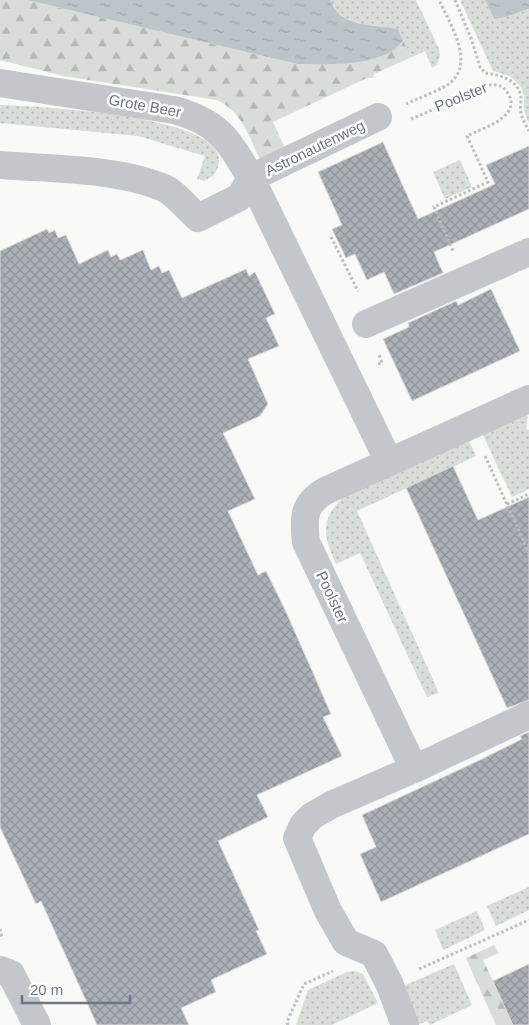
<svg xmlns="http://www.w3.org/2000/svg" width="529" height="1025" font-family="Arial,sans-serif">
	<style>
		.grass { fill: url(#grass-dots) }
		.forest { fill: url(#forest-firs) }
		.water { fill: url(#water-ripples) }
		.building { fill: url(#building-cross-hatch); stroke: #dbdbd9 }
		.lines { fill: none; stroke-linecap: round; stroke-linejoin: round }
		.path { stroke: #bbbdc0; stroke-width: 3; stroke-dasharray: 2.5 2.5; stroke-linecap: butt }
		.minor { stroke: #c3c6ca; stroke-width: 28 }
		.labels { text-anchor: middle; stroke-width: 5; stroke-linejoin: round; paint-order: stroke }
		.street-label { font-size: 15px; fill: #6b7686; stroke: #fff }
	</style>
	<defs>
		<pattern id="grass-dots" width="8" height="8" patternUnits="userSpaceOnUse" patternTransform="scale(1.25)"><rect width="8" height="8" fill="#d8ded7"/><path d="M2 2h.1M6 6h.1" fill="none" stroke="#b3b9b4" stroke-width="1.8" stroke-linecap="round"/></pattern>
		<pattern id="forest-firs" width="22" height="20" patternUnits="userSpaceOnUse" patternTransform="scale(1.25)"><rect width="22" height="20" fill="#d8ded7"/><path d="M5 1l3.5 6h-7zM16 11l3.5 6h-7z" fill="#b3b9b4"/></pattern>
		<pattern id="water-ripples" width="26" height="14" patternUnits="userSpaceOnUse" patternTransform="scale(1.25)"><rect width="26" height="14" fill="#bdc5cb"/><path d="M2 4q2-2 4 0t4 0M15 11q2-2 4 0t4 0" fill="none" stroke="#9ea5aa"/></pattern>
		<pattern id="building-cross-hatch" width="8" height="8" patternUnits="userSpaceOnUse" patternTransform="scale(1.25)"><rect width="8" height="8" fill="#abb0b7"/><path d="M0 0l8 8M0 8l8-8" fill="none" stroke="#8f949a"/></pattern>
	</defs>
	<rect width="100%" height="100%" fill="#f9f9f7"/>
	<g class="grass">
		<path d="M330,0H416L439,49L440,55L437,65L432,68L425,51L412,57L399,35H401L398,29C372,24 342,28 330,0Z"/>
		<polygon points="460,0 485,0 493,17 499,19 518,11 529,9 529,123 524,111 524,95 521,87 510,76 493,71"/>
		<path d="M0,105C32,106 224,115 219,161C218,172 214,176 204,181L197,179L205,156L138,136L0,123Z"/>
		<polygon points="460,160 472,187 445,199 433,172"/>
		<polygon points="528,413 526,429 529,430 529,489 512,497 482,433"/>
		<path d="M468,439L476,456L357,511L439,693L427,697L360,553L336,564C323,534 319,519 346,495Z"/>
		<polygon points="529,887 529,910 496,926 487,906"/>
		<polygon points="477,911 485,930 443,950 435,930"/>
		<polygon points="454,964 472,1005 430,1025 427,1021 417,1025 401,987"/>
		<polygon points="354,971 363,974 378,1003 332,1025 296,1025 308,990 347,972"/>
	</g>
	<g class="forest">
		<path d="M0,0H27L297,64L400,45L403,41L412,57L374,74L373,78H367L273,122L286,151L261,162C250,139 242,111 217,100L63,76L0,60Z"/>
		<polygon points="494,945 499,953 483,960 514,1025 496,1025 466,958"/>
	</g>
	<g class="water">
		<path d="M27,0H330C341,28 372,24 398,29L403,41C381,68 329,64 297,64Z"/>
		<path d="M485,0H529V9C519,11 503,19 494,19Z"/>
	</g>
	<g class="building">
		<polygon points="383,142 418,219 495,184 486,165 529,146 529,209 434,252 443,273 394,294 384,272 367,280 355,254 346,258 332,229 342,225 318,172"/>
		<polygon points="47,229 49,233 55,230 58,238 66,235 79,264 108,250 111,257 117,254 120,260 143,250 151,270 159,266 162,273 169,270 182,298 246,269 249,276 255,272 275,314 266,318 279,346 248,359 268,404 260,416 223,433 255,499 228,511 258,575 266,571 287,614 331,714 323,717 342,756 257,795 268,817 218,841 259,930 256,931 267,954 211,980 216,992 181,1008 189,1025 97,1025 41,901 36,904 0,827 0,251"/>
		<polygon points="491,289 520,351 412,401 383,339 409,327 408,323 456,301 458,305"/>
		<polygon points="453,466 478,520 529,497 529,700 507,708 406,488"/>
		<polygon points="529,732 529,834 381,902 360,854 376,847 362,815 478,761 522,739 520,736"/>
		<polygon points="529,964 529,1025 513,1025 493,981"/>
	</g>
	<g class="lines">
		<g class="path">
			<path d="M455,0L471,38L480,67L485,73C500,75 518,79 521,97C521,102 520,108 521,113C522,119 526,125 529,131"/>
			<path d="M406,104C416,99 444,89 451,82C475,62 449,22 439,0"/>
			<path d="M411,119L490,85C498,84 503,86 507,92C524,116 483,128 467,136L488,182L434,207L453,251"/>
			<polyline points="331,237 358,291"/>
			<polyline points="378,364 382,363 379,354"/>
			<polyline points="485,456 529,553"/>
			<polyline points="507,504 529,494"/>
			<polyline points="0,929 2,939"/>
			<polyline points="419,969 529,920"/>
			<polyline points="288,1025 287,1022 304,984 333,971"/>
		</g>
		<g class="minor">
			<path d="M0,83L174,110C219,122 228,140 251,178L389,462"/>
			<path d="M0,165C50,169 117,168 164,188C174,192 189,210 198,218L240,197L251,178"/>
			<polyline points="251,178 378,117"/>
			<polyline points="366,324 529,252"/>
			<path d="M414,769L306,542C303,518 303,504 325,491L529,399"/>
			<polyline points="0,970 11,974 37,1025"/>
			<polyline points="405,1025 389,983 374,954 346,942 328,911 297,838 303,825 312,816 331,805 414,769 529,715"/>
		</g>
	</g>
	<g class="labels">
		<g class="street-label">
			<text transform="translate(461 97) rotate(-22)" y="5">Poolster</text>
			<text transform="translate(145 106) rotate(10)" y="5">Grote Beer</text>
			<text transform="translate(315 148) rotate(-26)" y="5">Astronautenweg</text>
			<text transform="translate(332 597) rotate(65)" y="5">Poolster</text>
		</g>
	</g>
	<path d="M22 995v8h108v-8" fill="none" stroke="#6b7686" stroke-width="2.5"/>
	<text x="30" y="995" font-size="15" fill="#6b7686" stroke="#ffffff" stroke-width="4" paint-order="stroke">20 m</text>
</svg>
